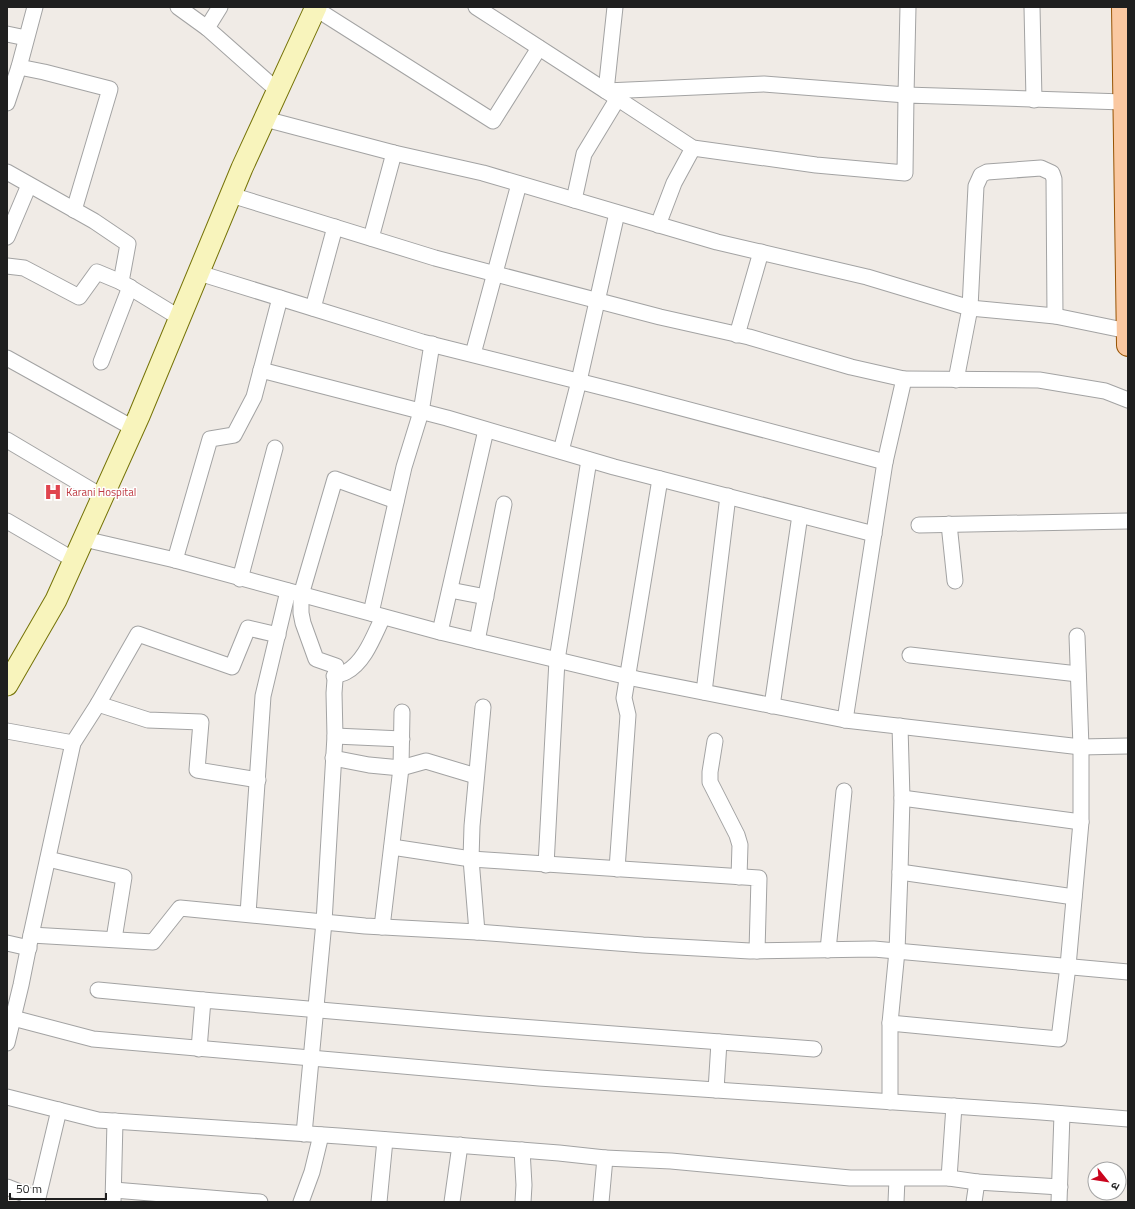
<svg xmlns="http://www.w3.org/2000/svg" width="1135" height="1209" font-family="'Titillium Web','Noto Sans Devanagari',sans-serif">
	<style>
		.lines { fill: none; stroke-linecap: round; stroke-linejoin: round }
		.street-casing { stroke: #a3a3a3; stroke-width: 17 }
		.secondary-casing { stroke: #757307; stroke-width: 23 }
		.primary-casing { stroke: #975303; stroke-width: 24 }
		.street { stroke: #fff; stroke-width: 15 }
		.secondary { stroke: #f8f4bc; stroke-width: 21 }
		.primary { stroke: #fac8a1; stroke-width: 22 }
		.labels { text-anchor: middle; stroke-width: 3; stroke-linejoin: round; paint-order: stroke }
		.health-label { font-size: 11px; fill: #be3a42; stroke: #fff; text-anchor: start }
	</style>
	<rect width="100%" height="100%" fill="#f0ebe6"/>
	<g class="lines">
		<g class="street-casing">
			<g id="street">
				<polyline points="178,7 207,28 220,7"/>
				<polyline points="313,7 493,121 539,48"/>
				<polyline points="476,7 606,91 764,84 906,95 908,7"/>
				<polyline points="615,7 606,91 693,148 816,165 905,173 906,95 1124,102"/>
				<polyline points="1032,7 1034,100"/>
				<polyline points="207,28 278,91"/>
				<polyline points="7,34 26,38"/>
				<polyline points="19,67 44,72 110,89 74,210"/>
				<polyline points="7,103 19,67 35,7"/>
				<polyline points="265,119 394,153 483,173 717,242 867,277 970,308 1055,316 1128,331"/>
				<polyline points="7,172 94,221 128,244 121,282 180,318"/>
				<polyline points="231,195 435,258 660,317 749,337 851,367 904,379"/>
				<polyline points="574,200 584,154 618,98"/>
				<polyline points="658,225 674,183 693,148"/>
				<polyline points="7,237 29,185"/>
				<polyline points="371,238 394,153"/>
				<polyline points="7,266 24,268 79,297 97,272 121,282"/>
				<polyline points="199,273 422,342 629,394 885,462 904,379 1039,380 1105,391 1128,400"/>
				<polyline points="313,308 335,227"/>
				<polyline points="737,335 761,252"/>
				<polyline points="473,354 519,184"/>
				<polyline points="7,358 133,428"/>
				<polyline points="101,362 130,287"/>
				<polyline points="261,370 447,418 614,467 874,534"/>
				<polyline points="956,380 970,308 976,186 981,175 987,172 1041,168 1052,173 1054,179 1055,316"/>
				<polyline points="7,440 103,497"/>
				<polyline points="561,451 579,381 617,213"/>
				<polyline points="7,521 74,560"/>
				<polyline points="949,524 955,581"/>
				<polyline points="919,525 1128,521"/>
				<polyline points="84,539 175,560 440,632 637,679 845,720 1081,747 1128,746"/>
				<polyline points="175,560 210,439 234,435 254,397 280,298"/>
				<polyline points="240,579 275,448"/>
				<polyline points="450,590 486,597"/>
				<polyline points="371,613 404,467 421,412 432,344"/>
				<polyline points="440,632 486,430"/>
				<polyline points="477,641 504,504"/>
				<polyline points="910,655 1078,674"/>
				<path d="M334,676C338,675 342,674 346,672C365,662 374,635 383,617"/>
				<polyline points="704,692 728,496"/>
				<polyline points="98,704 148,720 201,722 197,770 258,780"/>
				<polyline points="772,706 800,515"/>
				<polyline points="845,720 885,462"/>
				<polyline points="7,731 73,743"/>
				<polyline points="335,736 402,739"/>
				<polyline points="715,741 710,772 710,782 737,835 740,845 739,877"/>
				<polyline points="333,758 369,765 401,768 426,761 476,776"/>
				<polyline points="902,798 1081,822"/>
				<polyline points="392,847 471,859 759,878 757,951"/>
				<polyline points="48,859 124,877 114,939"/>
				<polyline points="546,865 557,660 589,460"/>
				<polyline points="617,869 628,715 624,698 660,479"/>
				<polyline points="900,872 1074,897"/>
				<polyline points="248,914 263,696 288,591"/>
				<polyline points="382,927 401,768 402,712"/>
				<polyline points="477,932 471,859 472,826 483,707"/>
				<polyline points="31,935 153,942 180,908 365,926 477,932 643,945 750,951 874,949 1128,972"/>
				<polyline points="7,943 29,948"/>
				<polyline points="828,950 844,791"/>
				<polyline points="98,990 203,1000"/>
				<polyline points="13,1018 93,1039 539,1078 1041,1112 1128,1119"/>
				<polyline points="890,1023 1059,1039 1068,966 1081,822 1081,747 1077,636"/>
				<polyline points="7,1043 21,985 31,935 73,743 98,704 138,634 232,667 248,628 278,635"/>
				<polyline points="199,1049 203,1000 482,1024 814,1049"/>
				<polyline points="716,1090 719,1042"/>
				<polyline points="7,1097 98,1120 339,1136 559,1153 605,1158 601,1202"/>
				<polyline points="890,1102 890,1023 897,951 900,872 902,798 900,726"/>
				<polyline points="954,1106 949,1178 977,1182"/>
				<polyline points="304,1134 324,922 335,736 334,693 336,666 316,659 303,623 301,613 301,595 335,479 396,501"/>
				<polyline points="522,1150 524,1185 523,1202"/>
				<polyline points="605,1158 671,1161 850,1178 949,1178"/>
				<polyline points="7,1187 37,1199"/>
				<polyline points="114,1190 260,1202"/>
				<polyline points="37,1202 59,1110"/>
				<polyline points="113,1202 115,1121"/>
				<polyline points="301,1202 312,1172 321,1135"/>
				<polyline points="379,1202 385,1140"/>
				<polyline points="452,1202 460,1145"/>
				<polyline points="896,1202 897,1179"/>
				<polyline points="974,1202 977,1182 1060,1187"/>
				<polyline points="1059,1202 1062,1114"/>
			</g>
		</g>
		<g class="secondary-casing">
			<polyline id="secondary" points="7,685 56,600 139,416 242,168 316,7"/>
		</g>
		<g class="primary-casing">
			<polyline id="primary" points="1123,7 1128,345"/>
		</g>
		<use href="#street" class="street"/>
		<use href="#secondary" class="secondary"/>
		<use href="#primary" class="primary"/>
	</g>
	<defs>
		<g id="hospital-bare" transform="scale(1.38)"><path d="M-5-5h3v3.5h4V-5h3V5h-3V1.5h-4V5h-3Z" fill="#e0444e" stroke="#fff" stroke-width="2.5" paint-order="stroke"/></g>
	</defs>
	<g fill-rule="evenodd">
		<use href="#hospital-bare" x="53" y="492"/>
	</g>
	<g class="labels">
		<g class="health-label">
			<text x="66" y="496">Karani Hospital</text>
		</g>
	</g>
	<rect width="1135" height="1209" fill="none" stroke="#1f1f1f" stroke-width="16"/>
	<g transform="translate(1107 1181) rotate(120)"><circle r="19" fill="#ffffff" stroke="#a5a5a5"/>
	<path d="M0-3L7 15L0 10L-7 15Z" fill="#ca051e"/>
	<text y="-6" font-size="11" font-weight="bold" text-anchor="middle" fill="#1f1f1f">उ</text>
	</g>
	<path d="M10 1193v6h96v-6" fill="none" stroke="#1f1f1f" stroke-width="2"/>
	<text x="16" y="1193" font-size="12" fill="#1f1f1f" stroke="#ffffff" stroke-width="3" paint-order="stroke">50 m</text>
</svg>
